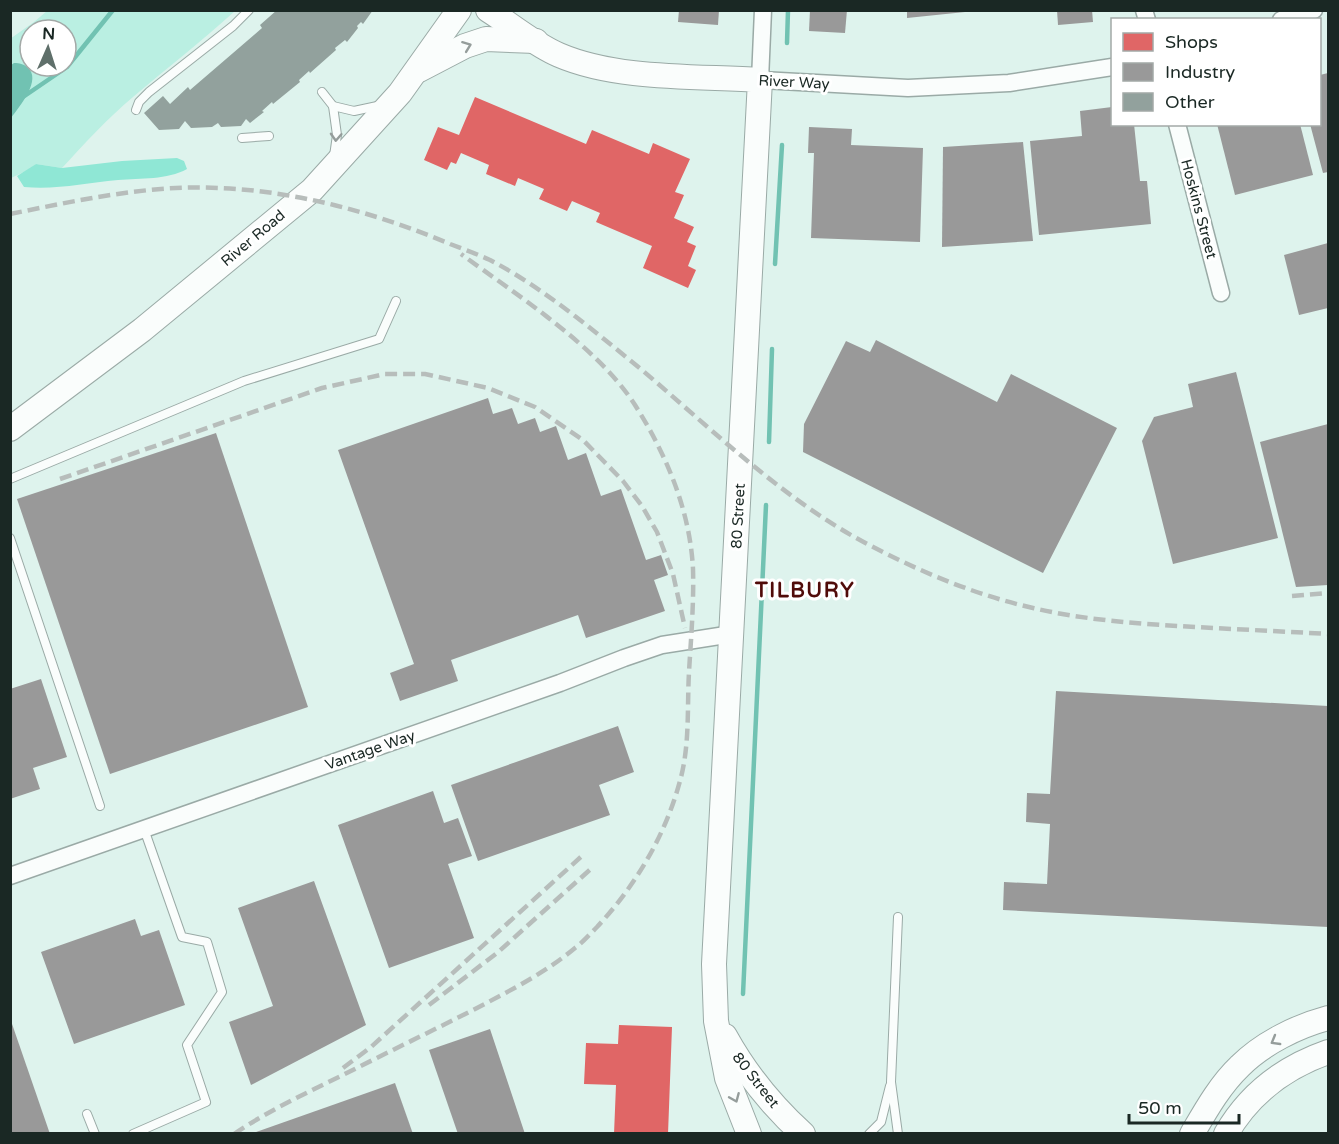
<svg xmlns="http://www.w3.org/2000/svg" width="1339" height="1144" font-family="'Varela Round',sans-serif">
	<style>
		.green { fill: #baefe2; fill-rule: evenodd }
		.forest { fill: #8fe7d5 }
		.water { fill: #71c2b2 }
		.shops { fill: #e06666 }
		.industry { fill: #999 }
		.lines { fill: none; stroke-linecap: round; stroke-linejoin: round }
		.stream { stroke: #71c2b2; stroke-width: 4.5 }
		.building { fill: #92a19d }
		.lane-casing { stroke: #9aaaa6; stroke-width: 10 }
		.street-casing { stroke: #9aaaa6; stroke-width: 19 }
		.secondary-casing { stroke: #9aaaa6; stroke-width: 26 }
		.lane { stroke: #fafdfc; stroke-width: 8 }
		.street { stroke: #fafdfc; stroke-width: 16 }
		.secondary { stroke: #fafdfc; stroke-width: 24 }
		.rail { stroke: #b7bdbb; stroke-width: 4.5; stroke-dasharray: 12 6; stroke-linecap: butt }
		.oneway { stroke: #959d9b }
		.labels { text-anchor: middle; stroke-width: 6; stroke-linejoin: round; paint-order: stroke }
		.street-label { font-size: 15px; fill: #1a2824; stroke: #fff }
		.district-label { font-size: 21px; font-weight: bold; letter-spacing: 1.5px; fill: #500b09; stroke: #fff }
	</style>
	<rect width="100%" height="100%" fill="#def3ed"/>
	<path class="green" d="M47,11H235C202,41 167,68 133,97C108,118 85,143 62,168L36,164L26,171L11,178L10,39L34,22ZM30,30H66V66H30Z"/>
	<path class="forest" d="M177,158L184,161L187,169C167,180 141,178 118,180C85,183 57,190 24,187L17,176L36,164L62,168L122,161Z"/>
	<path class="water" d="M14,63C20,63 23,64 27,67C43,79 19,107 11,118V65Z"/>
	<g class="shops">
		<polygon points="475,97 586,144 592,130 649,154 653,143 690,159 675,192 684,195 674,218 694,227 687,242 696,246 688,266 696,270 688,288 643,268 652,246 596,222 600,213 572,201 567,211 539,199 544,189 518,178 515,186 486,174 489,165 461,153 456,164 451,162 447,170 424,160 438,127 459,135"/>
		<polygon points="619,1025 672,1027 668,1134 614,1134 616,1085 584,1084 586,1043 618,1044"/>
	</g>
	<g class="industry">
		<polygon points="679,10 719,10 718,25 678,22"/>
		<polygon points="810,10 847,10 845,33 809,31"/>
		<polygon points="907,10 965,10 965,12 907,18"/>
		<polygon points="1057,10 1092,10 1093,22 1058,25"/>
		<polygon points="1328,73 1328,172 1323,173 1310,124 1320,124 1320,75"/>
		<polygon points="1112,107 1112,124 1134,124 1140,181 1147,181 1151,224 1039,235 1030,141 1082,136 1080,111"/>
		<polygon points="1217,124 1300,124 1313,175 1235,195"/>
		<polygon points="809,127 852,129 851,145 923,148 920,242 811,238 814,153 808,153"/>
		<polygon points="1023,142 1033,241 942,247 943,147"/>
		<polygon points="1328,243 1328,308 1299,315 1284,255"/>
		<polygon points="876,340 997,402 1011,374 1117,428 1043,573 803,452 804,424 846,341 870,352"/>
		<polygon points="1236,372 1278,538 1173,564 1142,441 1154,417 1193,407 1188,384"/>
		<polygon points="488,398 493,414 512,408 518,424 535,418 540,432 556,426 568,460 586,453 601,496 621,489 646,560 661,555 668,575 654,580 665,611 586,638 578,615 451,660 458,681 400,701 390,673 414,664 338,450"/>
		<polygon points="1328,424 1328,585 1296,587 1260,442"/>
		<polygon points="216,433 308,707 110,774 17,499"/>
		<polygon points="41,679 67,757 33,768 40,789 10,799 10,689"/>
		<polygon points="1056,691 1328,706 1328,927 1003,910 1004,882 1047,884 1050,824 1026,822 1027,793 1050,794"/>
		<polygon points="618,726 634,772 599,785 610,815 478,861 451,785"/>
		<polygon points="433,791 444,823 458,818 472,856 448,864 474,938 389,968 338,825"/>
		<polygon points="314,881 366,1025 251,1085 229,1022 273,1006 238,908"/>
		<polygon points="135,919 141,936 159,930 185,1005 74,1044 41,952"/>
		<polygon points="11,1021 50,1134 10,1134"/>
		<polygon points="490,1029 525,1134 458,1134 429,1050"/>
		<polygon points="395,1083 413,1134 253,1134 253,1133"/>
	</g>
	<g class="lines">
		<g class="stream">
			<polyline points="787,43 788,10"/>
			<polyline points="23,97 67,67 113,10"/>
			<polyline points="775,264 782,145"/>
			<polyline points="769,442 772,349"/>
			<polyline points="743,994 766,505"/>
		</g>
	</g>
	<polygon class="building" points="277,10 373,10 363,24 361,22 357,26 358,28 347,42 345,40 335,48 336,50 310,73 309,71 299,80 300,82 273,104 272,102 262,111 264,112 250,123 246,119 241,126 221,127 218,123 212,127 191,128 185,121 179,129 159,130 144,113 163,96 170,104 188,87 190,90 262,28 260,25"/>
	<g class="lines">
		<g class="lane-casing">
			<g id="lane">
				<polyline points="322,92 333,106 337,135 334,156"/>
				<polyline points="333,106 354,111 382,105"/>
				<polyline points="136,110 139,102 149,92 233,26 249,10"/>
				<polyline points="242,138 269,136"/>
				<polyline points="10,479 244,381 379,339 396,301"/>
				<polyline points="10,538 100,806"/>
				<polyline points="898,917 891,1082 898,1134"/>
				<polyline points="87,1114 95,1134"/>
				<polyline points="133,1134 206,1102 187,1045 222,992 207,942 182,937 144,829"/>
				<polyline points="869,1134 881,1122 890,1086"/>
			</g>
		</g>
		<g class="street-casing">
			<g id="street">
				<polyline points="763,10 760,80 908,88 1009,83 1112,67"/>
				<polyline points="1144,10 1147,20"/>
				<polyline points="1281,20 1314,10"/>
				<polyline points="1177,124 1221,293"/>
				<polyline points="10,876 560,683 624,658 662,645 732,634"/>
			</g>
		</g>
		<g class="secondary-casing">
			<g id="secondary">
				<path d="M488,10C510,24 535,45 559,55C617,80 697,76 760,80L714,964L716,1021L727,1078L749,1134"/>
				<polyline points="419,70 465,46 486,39 536,41"/>
				<polyline points="10,429 142,330 312,190 400,93 459,10"/>
				<path d="M725,1036C746,1074 771,1105 803,1134"/>
				<path d="M1192,1134C1206,1110 1220,1085 1240,1066C1263,1043 1298,1026 1328,1018"/>
				<path d="M1226,1134C1249,1094 1285,1067 1328,1052"/>
			</g>
		</g>
		<use href="#lane" class="lane"/>
		<use href="#street" class="street"/>
		<use href="#secondary" class="secondary"/>
		<g class="rail">
			<path d="M10,214C60,204 110,193 161,189C259,181 360,206 450,244C463,249 477,254 490,260C545,289 594,331 642,370C715,432 786,502 871,546C923,573 976,595 1033,608C1080,619 1129,623 1177,626C1227,629 1278,631 1328,634"/>
			<polyline points="60,479 322,388 385,374 425,374 488,388 535,407 583,440 623,481 642,506 657,532 673,574 685,628"/>
			<polyline points="1292,596 1328,593"/>
			<polyline points="429,1005 497,953 593,867"/>
			<polyline points="343,1068 371,1047 583,855"/>
			<path d="M234,1134C268,1111 304,1094 341,1076C386,1053 432,1031 477,1008C511,990 545,973 575,948C583,942 590,934 597,927C636,885 665,836 680,781C690,745 687,708 689,672C691,638 694,603 693,569C690,510 666,454 635,405C598,347 517,295 461,254"/>
		</g>
	</g>
	<defs><path id="oneway-chevron" d="M-2-3.5L2.5 0L-2 3.5" fill="none" stroke-width="1.6" stroke-linecap="round" stroke-linejoin="round" transform="scale(1.5)"/></defs>
	<g class="oneway">
		<use href="#oneway-chevron" transform="translate(467 46) rotate(-21)"/>
		<use href="#oneway-chevron" transform="translate(336 137) rotate(93)"/>
		<use href="#oneway-chevron" transform="translate(1275 1041) rotate(150)"/>
		<use href="#oneway-chevron" transform="translate(735 1098) rotate(67)"/>
	</g>
	<g class="labels">
		<g class="street-label">
			<text transform="translate(794 82) rotate(3)" y="5">River Way</text>
			<text transform="translate(1199 209) rotate(75)" y="5">Hoskins Street</text>
			<text transform="translate(253 238) rotate(-40)" y="5">River Road</text>
			<text transform="translate(738 516) rotate(-87)" y="5">80 Street</text>
			<text transform="translate(370 750) rotate(-19)" y="5">Vantage Way</text>
			<text transform="translate(756 1080) rotate(52)" y="5">80 Street</text>
		</g>
		<g class="district-label">
			<text x="805" y="597">TILBURY</text>
		</g>
	</g>
	<rect width="1339" height="1144" fill="none" stroke="#1a2824" stroke-width="24"/>
	<rect x="1111" y="18" width="210" height="108" fill="#ffffff" stroke="#a3a9a7" stroke-width="1.5"/>
	<rect x="1123" y="33" width="30" height="18" fill="#e06666" stroke="#a3a9a7" stroke-width="1.5"/>
	<text x="1165" y="48" font-size="18" fill="#1a2824">Shops</text>
	<rect x="1123" y="63" width="30" height="18" fill="#999999" stroke="#a3a9a7" stroke-width="1.5"/>
	<text x="1165" y="78" font-size="18" fill="#1a2824">Industry</text>
	<rect x="1123" y="93" width="30" height="18" fill="#92a19d" stroke="#a3a9a7" stroke-width="1.5"/>
	<text x="1165" y="108" font-size="18" fill="#1a2824">Other</text>
	<g transform="translate(48 48) rotate(3)"><circle r="28" fill="#ffffff" stroke="#a3a9a7" stroke-width="1.5"/>
	<path d="M0-4.5L10 22L0 15L-10 22Z" fill="#5f6f6a"/>
	<text y="-9" font-size="16" font-weight="bold" text-anchor="middle" fill="#1a2824">N</text>
	</g>
	<path d="M1129 1114v9h110v-9" fill="none" stroke="#1a2824" stroke-width="3"/>
	<text x="1138" y="1114" font-size="18" fill="#1a2824" stroke="#ffffff" stroke-width="4.5" paint-order="stroke">50 m</text>
</svg>
